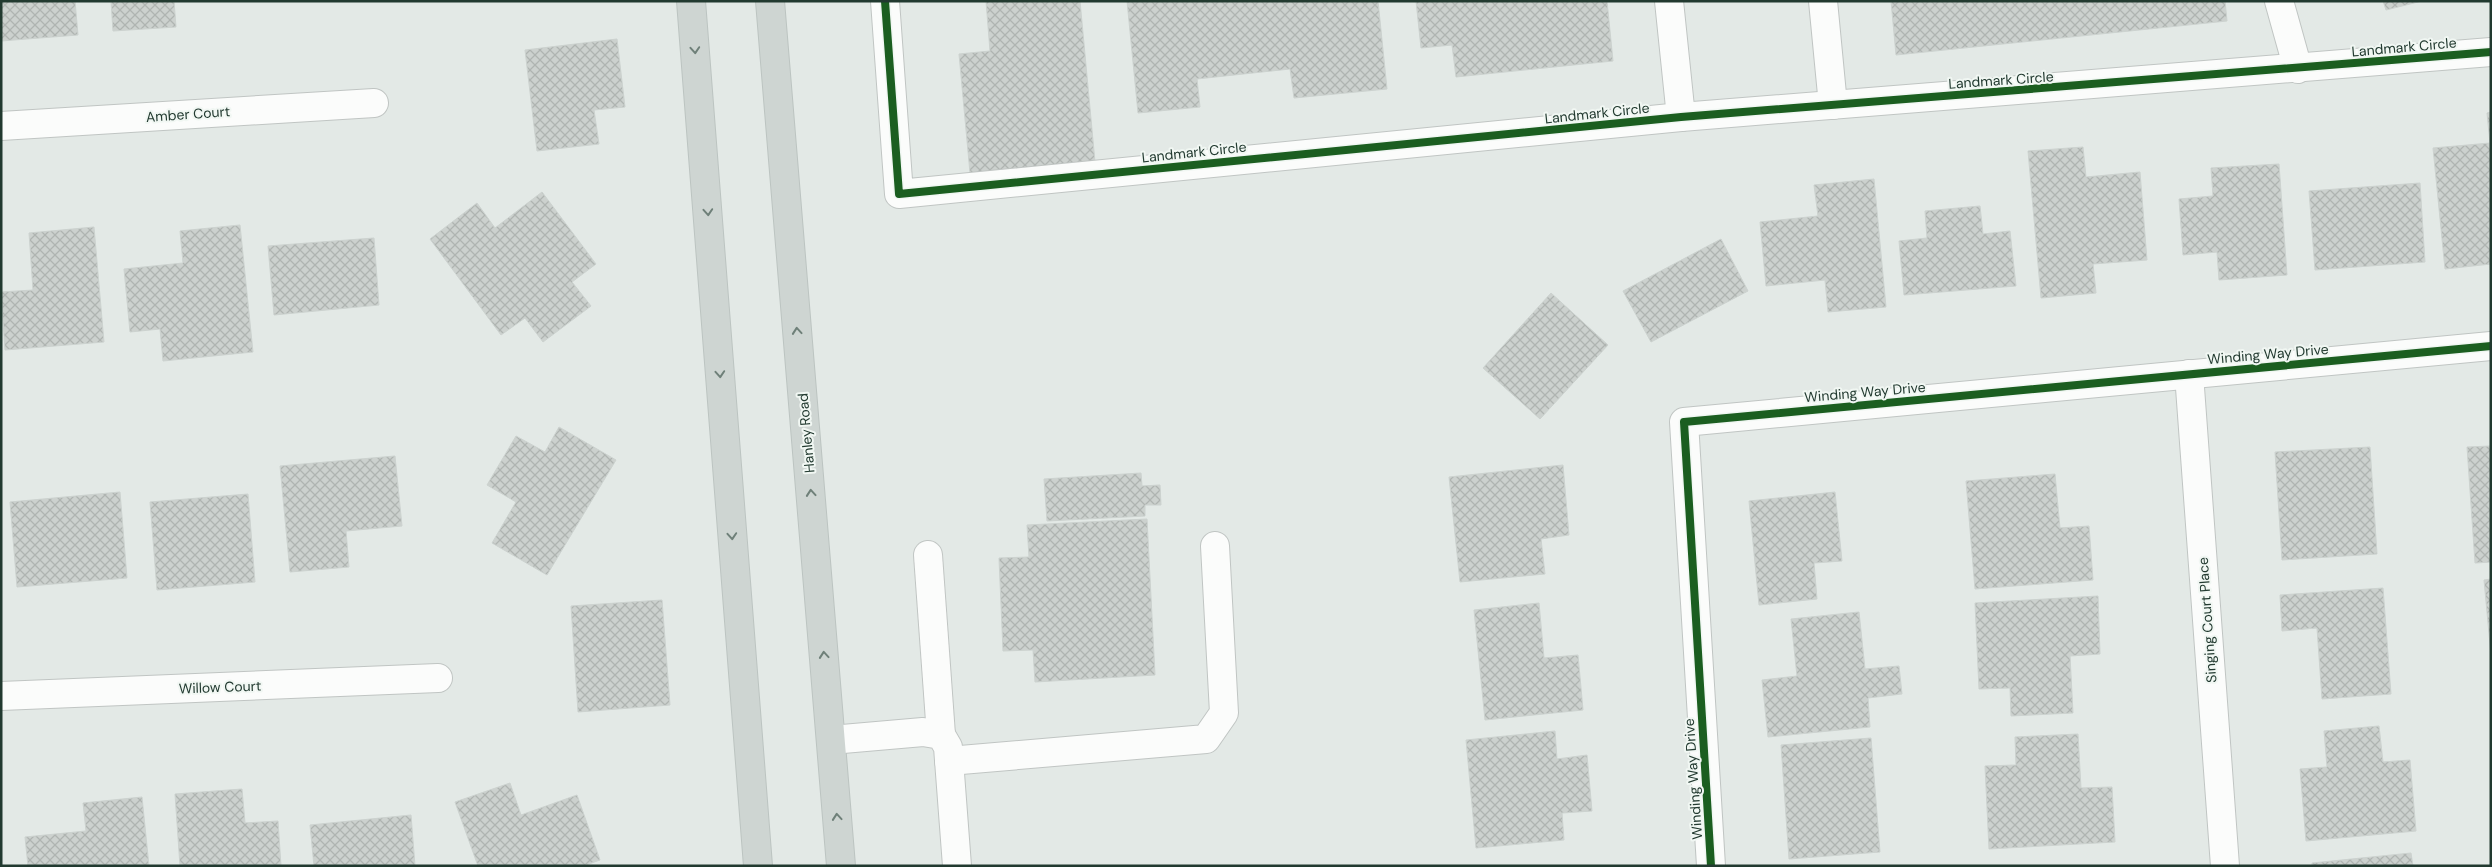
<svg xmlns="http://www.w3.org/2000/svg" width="2492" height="867" font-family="'DM Sans',sans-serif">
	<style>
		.building { fill: url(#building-cross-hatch); stroke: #ccd2cf }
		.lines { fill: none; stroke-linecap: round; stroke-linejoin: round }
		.minor-casing { stroke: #c0c5c3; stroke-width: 30 }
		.major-casing { stroke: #bcc4c1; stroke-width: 30 }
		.minor { stroke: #fbfcfb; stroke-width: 28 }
		.major { stroke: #ced5d2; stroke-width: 28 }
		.cycleway-casing { stroke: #f1f7f3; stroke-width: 11 }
		.cycleway { stroke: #1b5e20; stroke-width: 8 }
		.oneway { stroke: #6f8079 }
		.labels { text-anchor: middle; stroke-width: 4; stroke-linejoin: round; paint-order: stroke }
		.street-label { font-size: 14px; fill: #223a30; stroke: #f1f7f3 }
	</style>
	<defs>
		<pattern id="building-cross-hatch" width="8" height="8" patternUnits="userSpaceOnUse" patternTransform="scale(1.25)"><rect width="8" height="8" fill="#ccd1ce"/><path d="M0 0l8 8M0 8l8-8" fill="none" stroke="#afb4b1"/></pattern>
	</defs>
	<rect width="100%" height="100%" fill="#e3e9e6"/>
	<g class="building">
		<polygon points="1,1 75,1 78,35 1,41"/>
		<polygon points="111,1 174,1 176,27 113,31"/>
		<polygon points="986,1 1080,1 1095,162 970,173 959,54 990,51"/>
		<polygon points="1127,1 1378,1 1387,89 1294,98 1290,69 1197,79 1200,107 1138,113"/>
		<polygon points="1416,1 1607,1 1613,61 1456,77 1452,45 1421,48"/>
		<polygon points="1891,1 2225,1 2227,21 1896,55"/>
		<polygon points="2383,1 2422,1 2386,10"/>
		<polygon points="617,39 625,107 594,110 599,144 537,151 525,50"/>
		<polygon points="2491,112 2491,264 2445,269 2433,148 2490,143 2487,113"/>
		<polygon points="2083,147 2086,177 2140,172 2147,260 2093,264 2096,293 2041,298 2028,151"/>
		<polygon points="2279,164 2287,275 2219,280 2217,252 2183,255 2179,199 2213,196 2211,168"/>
		<polygon points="1874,179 1886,307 1828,312 1825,280 1766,286 1760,222 1818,216 1814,185"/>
		<polygon points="2420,183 2425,262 2315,270 2309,191"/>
		<polygon points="542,192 596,264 572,282 591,306 543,342 525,318 501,335 430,239 477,203 495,228"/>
		<polygon points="1980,206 1983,234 2010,231 2016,286 1904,295 1899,241 1927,238 1925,211"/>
		<polygon points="240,225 253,352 163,361 160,329 130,332 124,269 183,263 180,231"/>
		<polygon points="94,227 104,342 5,350 1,292 33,290 29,233"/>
		<polygon points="374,238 379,305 274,315 268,246"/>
		<polygon points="1721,239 1748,291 1651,342 1623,291"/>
		<polygon points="1551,293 1608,345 1540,419 1483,368"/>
		<polygon points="559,427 616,460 547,575 492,543 516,502 487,485 516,436 545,452"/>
		<polygon points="2491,446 2491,562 2475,563 2467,447"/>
		<polygon points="2370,447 2377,554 2282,560 2275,452"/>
		<polygon points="395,456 402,526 346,531 349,567 290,572 280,466"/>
		<polygon points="1563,465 1569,535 1541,539 1545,574 1460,582 1449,477"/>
		<polygon points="1141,473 1142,486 1160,485 1161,505 1145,505 1145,516 1047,521 1044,479"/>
		<polygon points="2055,474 2060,528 2089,526 2093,580 1975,589 1966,481"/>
		<polygon points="120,492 127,578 17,587 10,502"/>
		<polygon points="1835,492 1842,561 1814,563 1817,599 1759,605 1749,501"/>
		<polygon points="248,494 255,582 157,590 150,502"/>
		<polygon points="1147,519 1155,675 1035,682 1033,650 1003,651 999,558 1029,557 1027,525"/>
		<polygon points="2491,579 2491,655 2484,580"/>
		<polygon points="2383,588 2391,694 2322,699 2317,628 2282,631 2280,595"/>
		<polygon points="2098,596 2100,654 2070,656 2073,713 2011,716 2010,688 1979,689 1975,603"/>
		<polygon points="662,600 670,705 578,712 571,606"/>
		<polygon points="1539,603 1544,658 1578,655 1583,710 1485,720 1474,610"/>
		<polygon points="1859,612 1865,669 1899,666 1902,694 1868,698 1870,727 1768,737 1762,680 1797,676 1791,619"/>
		<polygon points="2379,726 2383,762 2410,760 2416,831 2306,841 2300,769 2327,767 2324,731"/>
		<polygon points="1555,731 1557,759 1587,755 1592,811 1562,813 1564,840 1476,848 1466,740"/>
		<polygon points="2078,734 2081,788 2112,787 2115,842 1989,849 1985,766 2016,765 2015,737"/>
		<polygon points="1871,738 1880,852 1789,859 1781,745"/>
		<polygon points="510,783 521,815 577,795 600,860 583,866 478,866 455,802"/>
		<polygon points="242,789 245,823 278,821 281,866 180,866 175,794"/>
		<polygon points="142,797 149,866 28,866 25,837 86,831 83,803"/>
		<polygon points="411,815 415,866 314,866 310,825"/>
		<polygon points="2411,853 2413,866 2312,866 2312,863"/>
	</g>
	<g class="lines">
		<g class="minor-casing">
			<g id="minor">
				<polyline points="885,1 899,194 1681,117 2491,52"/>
				<polyline points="1669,1 1681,117"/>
				<polyline points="1823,1 1833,105"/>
				<polyline points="2279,1 2298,69"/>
				<polyline points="1,126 374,103"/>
				<polyline points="2189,374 2225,866"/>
				<polyline points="928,555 941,735"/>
				<polyline points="1,696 438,678"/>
				<polyline points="831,740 923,732 941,735 948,747 957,866"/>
				<polyline points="949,761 1206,739 1224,713 1215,546"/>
				<polyline points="1711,866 1684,422 2491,346"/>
			</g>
		</g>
		<g class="major-casing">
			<g id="major">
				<polyline points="691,1 758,866"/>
				<polyline points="770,1 841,866"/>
			</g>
		</g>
		<use href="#minor" class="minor"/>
		<use href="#major" class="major"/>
		<g class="cycleway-casing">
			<g id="cycleway">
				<polyline points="885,1 899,194 1681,117 2491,52"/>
				<polyline points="1711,866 1684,422 2491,346"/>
			</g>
		</g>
		<use href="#cycleway" class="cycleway"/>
	</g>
	<defs><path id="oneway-chevron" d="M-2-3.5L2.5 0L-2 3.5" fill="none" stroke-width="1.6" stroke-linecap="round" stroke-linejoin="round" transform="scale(1.25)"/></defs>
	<g class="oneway">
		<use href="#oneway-chevron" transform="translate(695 50) rotate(86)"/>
		<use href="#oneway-chevron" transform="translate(708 212) rotate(86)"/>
		<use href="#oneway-chevron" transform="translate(797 331) rotate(-95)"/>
		<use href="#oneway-chevron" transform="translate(720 374) rotate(86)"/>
		<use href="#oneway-chevron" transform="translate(811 493) rotate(-95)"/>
		<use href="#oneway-chevron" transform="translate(732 536) rotate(86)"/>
		<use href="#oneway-chevron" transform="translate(824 655) rotate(-95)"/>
		<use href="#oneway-chevron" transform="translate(837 817) rotate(-95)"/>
	</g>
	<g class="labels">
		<g class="street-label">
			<text transform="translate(2404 47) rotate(-5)" y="5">Landmark Circle</text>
			<text transform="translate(2001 80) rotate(-4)" y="5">Landmark Circle</text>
			<text transform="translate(1597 113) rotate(-6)" y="5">Landmark Circle</text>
			<text transform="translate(188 114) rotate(-4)" y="5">Amber Court</text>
			<text transform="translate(1194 152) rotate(-6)" y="5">Landmark Circle</text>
			<text transform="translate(2268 354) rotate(-5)" y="5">Winding Way Drive</text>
			<text transform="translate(1865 392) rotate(-5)" y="5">Winding Way Drive</text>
			<text transform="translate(806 433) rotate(-95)" y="5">Hanley Road</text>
			<text transform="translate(2207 620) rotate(-94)" y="5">Singing Court Place</text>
			<text transform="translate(220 687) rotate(-2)" y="5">Willow Court</text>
			<text transform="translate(1693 779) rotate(-94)" y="5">Winding Way Drive</text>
		</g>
	</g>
	<rect width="2492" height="867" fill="none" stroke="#223a30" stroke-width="5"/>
</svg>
